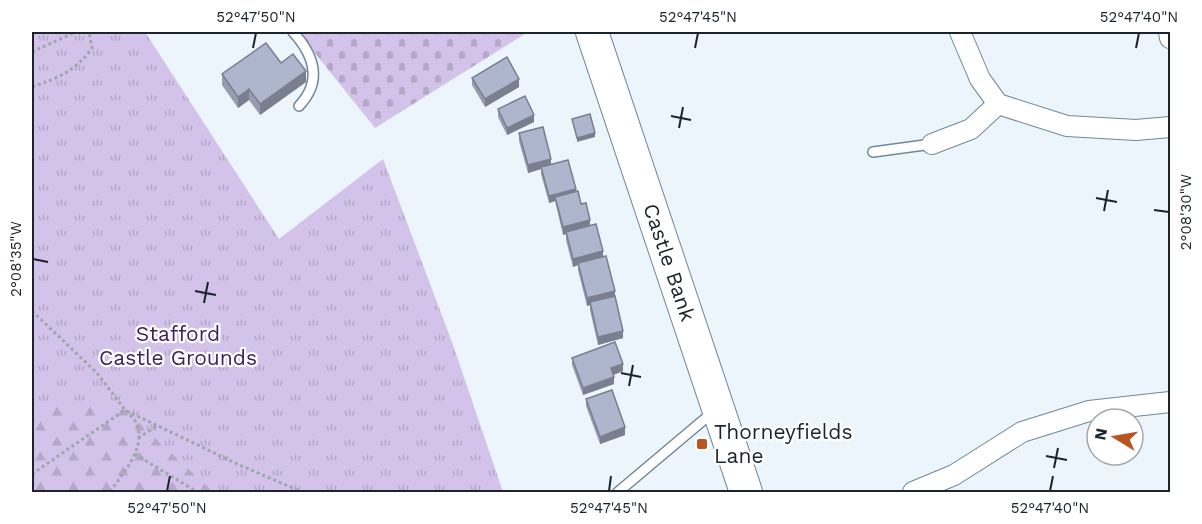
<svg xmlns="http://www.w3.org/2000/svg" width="1202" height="524" font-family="'Work Sans',sans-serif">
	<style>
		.grass { fill: url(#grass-tufts) }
		.forest { fill: url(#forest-firs) }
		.cemetery { fill: url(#cemetery-stones) }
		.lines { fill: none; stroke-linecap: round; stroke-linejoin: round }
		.service-casing { stroke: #728898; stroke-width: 12 }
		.minor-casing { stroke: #728898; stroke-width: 22 }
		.trunk-casing { stroke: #728898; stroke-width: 34 }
		.path { stroke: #9ea7ae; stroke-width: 3; stroke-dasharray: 3 3; stroke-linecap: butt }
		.service { stroke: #fff; stroke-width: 9 }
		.minor { stroke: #fff; stroke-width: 20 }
		.trunk { stroke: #fff; stroke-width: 32 }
		.wall { fill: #969db0 }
		.shaded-wall { fill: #7a7f90 }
		.building { fill: #aeb6cd; stroke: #7a7f90; stroke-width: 1.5 }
		.ticks { fill: none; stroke: #1c242b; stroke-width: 2 }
		.poi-dot { fill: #b95521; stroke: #fff; stroke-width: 2 }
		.labels { text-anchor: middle; stroke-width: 4.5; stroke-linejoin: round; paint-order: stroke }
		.street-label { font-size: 21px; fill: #1c242b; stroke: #fff }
		.park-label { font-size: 21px; fill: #3f215b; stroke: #fff }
		.poi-label { font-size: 21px; fill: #1c242b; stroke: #fff; text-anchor: start }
		.neatline { fill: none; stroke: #1c242b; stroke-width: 2 }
		.ticks-label { font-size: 15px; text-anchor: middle; fill: #1c242b }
	</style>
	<defs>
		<pattern id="grass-tufts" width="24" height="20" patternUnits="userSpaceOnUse" patternTransform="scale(1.5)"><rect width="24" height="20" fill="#d3c2e9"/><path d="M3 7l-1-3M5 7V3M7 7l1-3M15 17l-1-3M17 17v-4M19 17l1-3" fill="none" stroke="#b5a7c8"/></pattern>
		<pattern id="forest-firs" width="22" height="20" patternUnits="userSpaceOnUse" patternTransform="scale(1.5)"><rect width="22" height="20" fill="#d3c2e9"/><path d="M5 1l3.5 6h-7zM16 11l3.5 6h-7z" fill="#b5a7c8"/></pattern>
		<pattern id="cemetery-stones" width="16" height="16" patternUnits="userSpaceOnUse" patternTransform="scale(1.5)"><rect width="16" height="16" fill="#d3c2e9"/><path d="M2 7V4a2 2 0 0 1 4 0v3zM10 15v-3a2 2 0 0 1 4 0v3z" fill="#b5a7c8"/></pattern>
	</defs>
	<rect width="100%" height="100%" fill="#ebf5fb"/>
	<polygon class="grass" points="32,32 145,32 279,239 383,159 452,342 503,492 32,492"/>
	<polygon class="forest" points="32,400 125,410 213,492 32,492"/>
	<polygon class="cemetery" points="298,32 528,32 375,128"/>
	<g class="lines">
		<g class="service-casing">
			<g id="service">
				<path d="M293,32C314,55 323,81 299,106"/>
				<polyline points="873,152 932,144"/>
				<polyline points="618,492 713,412"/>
			</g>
		</g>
		<g class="minor-casing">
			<g id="minor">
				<polyline points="960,32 980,79 998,104 1067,126 1136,130 1170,127"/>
				<polyline points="1169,32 1170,38"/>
				<polyline points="932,144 971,129 998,104"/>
				<polyline points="913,492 954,475 1022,432 1089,411 1170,402"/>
			</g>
		</g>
		<g class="trunk-casing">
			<g id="trunk">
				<path id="s1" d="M592,32L746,492"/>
			</g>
		</g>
		<g class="path">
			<polyline points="32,52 75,32"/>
			<path d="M32,87C58,78 76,71 92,48L89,32"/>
			<polyline points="32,311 97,373 125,410 235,463 302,492"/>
			<polyline points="138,438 157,426"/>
			<polyline points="135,454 197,492"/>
			<path d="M32,474L125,410C129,414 136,420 137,425C146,449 122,474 110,492"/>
		</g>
		<use href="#service" class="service"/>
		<use href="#minor" class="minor"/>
		<use href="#trunk" class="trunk"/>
	</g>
	<g class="wall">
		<polygon points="281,63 306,82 260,115 249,100 238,108 222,85 222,74"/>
		<polygon points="472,78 519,87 485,107 472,85"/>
		<polygon points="498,109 534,122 507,135 498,117"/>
		<polygon points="519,133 551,164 576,192 603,256 615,297 623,338 598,345 590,310 590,305 587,306 578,270 578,265 573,267 566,240 566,234 563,235 555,201 549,203 541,174 541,169 528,173 519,141"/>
		<polygon points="572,358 623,371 613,375 614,384 583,395 572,365"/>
		<polygon points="586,399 625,435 600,444 586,406"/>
	</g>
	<g class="shaded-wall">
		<polygon points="306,71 306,82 260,115 260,104"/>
		<polygon points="519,79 519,87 485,107 485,99"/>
		<polygon points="249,89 249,100 238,108 238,97"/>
		<polygon points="534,115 534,122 507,135 507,128"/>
		<polygon points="595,133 595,137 577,142 577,138"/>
		<polygon points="551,159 551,167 541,167 541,169 528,173 528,165"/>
		<polygon points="576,189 576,196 555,197 555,201 549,203 549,196"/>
		<polygon points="590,220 590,228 563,235 563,227"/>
		<polygon points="603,251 603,259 578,263 578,265 573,267 573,259"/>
		<polygon points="615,291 615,299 590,302 590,305 587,306 587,298"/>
		<polygon points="623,331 623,338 598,345 598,337"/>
		<polygon points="623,364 623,371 611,376 611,368"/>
		<polygon points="614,377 614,384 583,395 583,388"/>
		<polygon points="625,427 625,435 600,444 600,437"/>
	</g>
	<g class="building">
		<polygon points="266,43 281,63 293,54 306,71 260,104 249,89 238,97 222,74"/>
		<polygon points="507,57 519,79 485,99 472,78"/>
		<polygon points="525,96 534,115 507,128 498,109"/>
		<polygon points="590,114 595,133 577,138 572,119"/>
		<polygon points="543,127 551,159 528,165 519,133"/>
		<polygon points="568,160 576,189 549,196 541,167"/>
		<polygon points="578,191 581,204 586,203 590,220 563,227 555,197"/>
		<polygon points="596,224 603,251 573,259 566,232"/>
		<polygon points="606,256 615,291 587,298 578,263"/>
		<polygon points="615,296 623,331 598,337 590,302"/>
		<polygon points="615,342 623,364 611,368 614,377 583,388 572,358"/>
		<polygon points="612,390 625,427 600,437 586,399"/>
	</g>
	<path class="ticks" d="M253,48L256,33M695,48L698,33M1136,48L1139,33M671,116L691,120M679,128L683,107M1096,198L1117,202M1154,210L1169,212M1104,211L1108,190M33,259L48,262M195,291L216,295M204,303L208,282M621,373L641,377M629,386L633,365M1046,456L1067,460M1054,468L1058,448M167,491L170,476M609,491L611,476M1050,491L1053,476"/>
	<rect class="poi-dot" x="696" y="438" width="12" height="12" rx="3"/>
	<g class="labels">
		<g class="street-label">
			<text dy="7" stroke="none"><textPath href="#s1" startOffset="243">Castle Bank</textPath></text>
		</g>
		<g class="park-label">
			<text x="178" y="341">Stafford<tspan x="178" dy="24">Castle Grounds</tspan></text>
		</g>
		<g class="poi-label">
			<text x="714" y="439">Thorneyfields<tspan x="714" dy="24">Lane</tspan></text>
		</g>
	</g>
	<rect width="1202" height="524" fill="none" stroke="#ffffff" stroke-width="66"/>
	<g transform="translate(1115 437) rotate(281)"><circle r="28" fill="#ffffff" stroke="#a4a7aa" stroke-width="1.5"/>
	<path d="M0-4.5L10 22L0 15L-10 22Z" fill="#b95521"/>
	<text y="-9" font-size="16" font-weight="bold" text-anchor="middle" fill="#1c242b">N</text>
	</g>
	<rect x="33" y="33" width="1136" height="458" class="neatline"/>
	<g class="ticks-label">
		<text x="256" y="22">52°47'50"N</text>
		<text x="698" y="22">52°47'45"N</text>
		<text x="1139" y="22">52°47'40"N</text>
		<text transform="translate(1186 212) rotate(-90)" y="5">2°08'30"W</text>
		<text transform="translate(16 259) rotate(-90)" y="5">2°08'35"W</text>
		<text x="167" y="513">52°47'50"N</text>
		<text x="609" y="513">52°47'45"N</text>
		<text x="1050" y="513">52°47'40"N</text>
	</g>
</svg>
